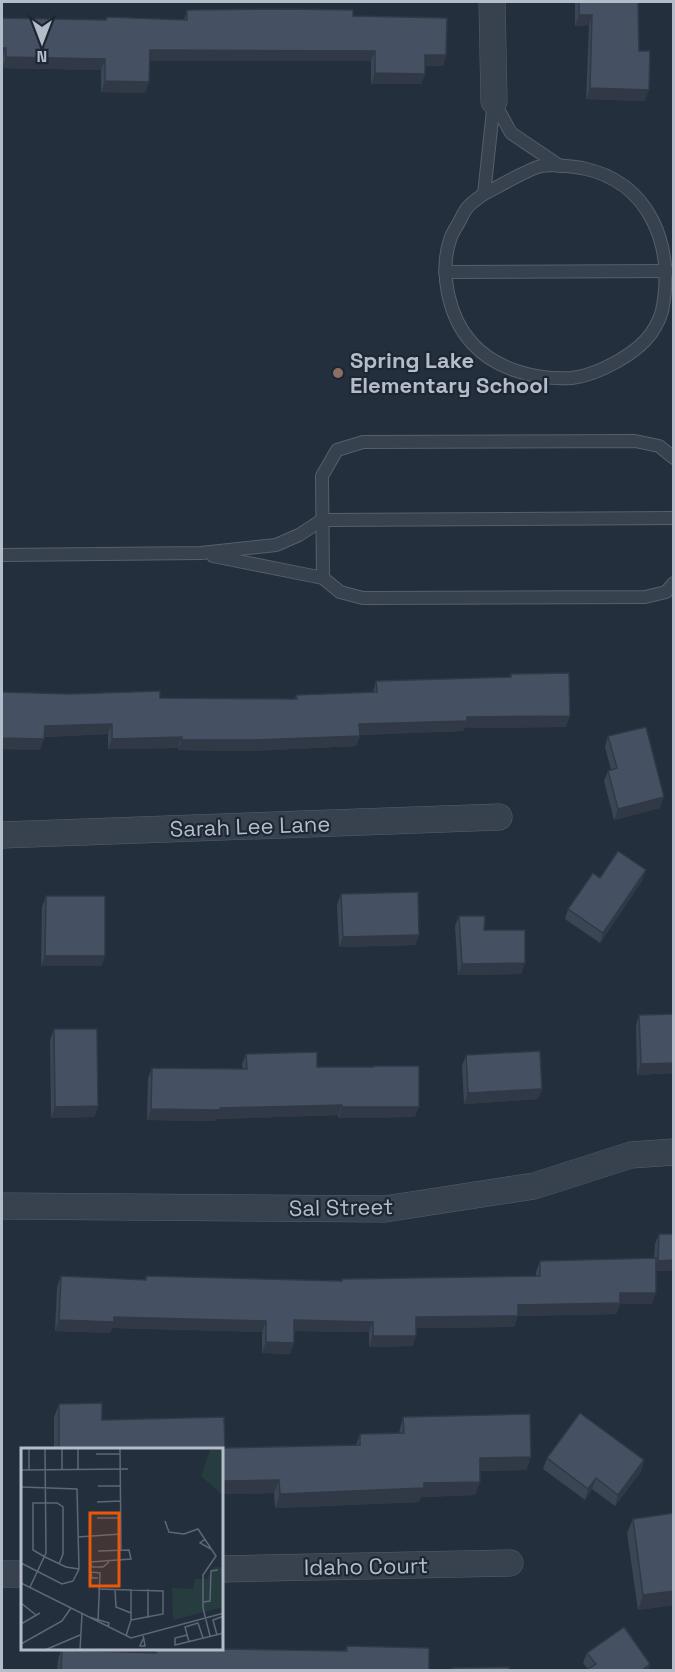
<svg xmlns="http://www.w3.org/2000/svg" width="675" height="1672" font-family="'Space Grotesk',sans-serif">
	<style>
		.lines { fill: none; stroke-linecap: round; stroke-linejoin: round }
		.lane-casing { stroke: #565f6c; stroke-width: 14 }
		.street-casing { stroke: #565f6c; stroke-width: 27 }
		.lane { stroke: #38414e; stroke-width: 12 }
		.street { stroke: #38414e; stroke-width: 26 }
		.wall { fill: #3b4654 }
		.shaded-wall { fill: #303945 }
		.building { fill: #455162; stroke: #303945; stroke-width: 1.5 }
		.education-dot { fill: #8d6e63; stroke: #1d2633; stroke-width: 2 }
		.labels { text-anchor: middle; stroke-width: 4.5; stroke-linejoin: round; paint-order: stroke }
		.poi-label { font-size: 22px; font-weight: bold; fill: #b4bcc9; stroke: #1d2633; text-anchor: start }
		.street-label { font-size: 22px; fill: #b4bcc9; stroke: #1d2633 }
		.inset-road { fill: none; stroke: #5e6776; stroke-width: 1.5 }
		.view { fill: #e8590c; fill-opacity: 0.15; stroke: #e8590c; stroke-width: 3 }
		.inset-edge { fill: none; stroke: #b4bcc9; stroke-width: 3 }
	</style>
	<rect width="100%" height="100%" fill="#242f3e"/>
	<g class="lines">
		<g class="lane-casing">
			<g id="lane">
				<polyline points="494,102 511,133 560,166"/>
				<path d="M484,194C498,187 528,169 541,166C555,164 569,166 582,168C651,182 675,247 662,311C655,335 639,349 618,361C604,369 588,376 572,378C537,380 496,370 472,343C449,318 439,273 450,240C451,235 455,229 458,224C461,219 463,213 467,208C471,203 478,198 484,194L494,101"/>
				<polyline points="445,272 668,271"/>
				<polyline points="2,555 201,553 276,545 299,535 322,520 674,518"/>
				<polyline points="213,556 323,578 340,592 363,598 645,597 666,592 674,583"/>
				<polyline points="323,578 322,476 337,450 363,442 635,441 659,446 674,458"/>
			</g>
		</g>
		<g class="street-casing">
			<g id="street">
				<polyline points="492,2 494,101"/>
				<polyline points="2,835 499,817"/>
				<polyline points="2,1206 385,1209 534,1186 631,1155 674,1152"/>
				<polyline points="222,1569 510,1563"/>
				<polyline points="2,1574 22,1574"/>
			</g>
		</g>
		<use href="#lane" class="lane"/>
		<use href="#street" class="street"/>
	</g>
	<g class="wall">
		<polygon points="575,2 638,2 639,51 645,101 586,99 589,25 575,26"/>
		<polygon points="187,10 353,16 446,55 443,66 425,66 425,74 421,84 371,84 371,61 150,61 149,82 145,93 101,92 101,70 2,68 2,18 106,20 107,17 184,20"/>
		<polygon points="511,674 566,727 464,728 463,731 360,735 356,746 247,751 178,750 178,748 108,749 108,734 44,737 40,750 2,749 160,698 295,699 296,695 373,692 376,681 510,677"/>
		<polygon points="608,736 660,808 614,820 604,781 608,771 611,770 605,747"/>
		<polygon points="600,878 642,881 600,943 565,919 568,909"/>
		<polygon points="341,894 419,935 415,945 339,947 337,905"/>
		<polygon points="46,896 105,956 101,966 41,966 42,907"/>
		<polygon points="459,916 484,930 525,963 521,974 458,975 455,926"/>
		<polygon points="674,1014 674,1073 637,1075 636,1026 639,1015"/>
		<polygon points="54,1029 98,1106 94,1117 51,1118 50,1040"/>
		<polygon points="246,1054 317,1067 415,1117 338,1118 338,1115 217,1119 216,1121 147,1120 148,1078 152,1068 243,1069 242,1064"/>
		<polygon points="466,1055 542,1089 538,1099 464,1104 462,1066"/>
		<polygon points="659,1234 674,1271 656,1271 652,1304 620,1304 616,1314 518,1316 514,1327 416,1328 413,1346 369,1347 369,1332 294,1331 294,1343 290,1354 262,1353 262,1332 112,1328 110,1333 55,1331 57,1287 61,1276 144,1280 146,1276 342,1281 342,1279 536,1276 536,1272 540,1261 654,1258 655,1244"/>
		<polygon points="59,1404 102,1420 225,1448 356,1445 360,1434 399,1433 403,1417 531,1457 526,1470 480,1471 480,1482 475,1495 421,1497 419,1502 275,1508 274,1493 222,1494 222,1450 54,1450 54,1417"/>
		<polygon points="547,1458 644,1460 641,1471 615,1506 592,1489 585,1500 543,1469"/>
		<polygon points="674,1513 674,1605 638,1610 627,1533 633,1519"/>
		<polygon points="347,1646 429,1671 57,1671 58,1660 61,1650 154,1653 155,1650 345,1651"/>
		<polygon points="587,1653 650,1664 648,1671 585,1671 588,1669 583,1663"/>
	</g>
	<g class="shaded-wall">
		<polygon points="579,15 592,15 589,25 575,26"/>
		<polygon points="2,48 6,48 2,59"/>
		<polygon points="150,50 375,51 371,61 146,61"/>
		<polygon points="425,55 446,55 443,66 421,66"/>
		<polygon points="6,57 105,59 101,70 2,68"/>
		<polygon points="375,73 425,74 421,84 371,84"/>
		<polygon points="105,81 149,82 145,93 101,92"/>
		<polygon points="590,88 649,90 645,101 586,99"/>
		<polygon points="570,716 566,727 464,728 463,731 355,735 359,724 467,717"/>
		<polygon points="112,724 108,734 41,737 45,726"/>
		<polygon points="360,736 356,746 247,751 178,750 182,740"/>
		<polygon points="182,737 178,748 108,749 112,739"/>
		<polygon points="2,738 44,739 40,750 2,749"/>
		<polygon points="664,797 660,808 614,820 618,809"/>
		<polygon points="646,870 642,881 600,943 603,933"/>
		<polygon points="419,935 415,945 339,947 343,937"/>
		<polygon points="45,956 105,956 101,966 41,966"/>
		<polygon points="525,963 521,974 458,975 462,964"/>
		<polygon points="674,1063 674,1073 637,1075 641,1064"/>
		<polygon points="542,1089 538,1099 464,1104 468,1093"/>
		<polygon points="342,1105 338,1115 217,1119 216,1121 147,1120 151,1109"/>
		<polygon points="98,1106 94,1117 51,1118 55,1107"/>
		<polygon points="342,1107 419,1107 415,1117 338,1118"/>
		<polygon points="674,1260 674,1271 654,1271 658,1261"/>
		<polygon points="620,1293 656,1293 652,1304 620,1304 616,1314 514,1316 518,1305"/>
		<polygon points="518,1316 514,1327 412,1328 416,1317"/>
		<polygon points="114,1317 266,1321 262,1332 112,1328 110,1333 55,1331 59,1320"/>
		<polygon points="294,1320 373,1322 369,1332 290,1331"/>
		<polygon points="373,1336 416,1336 413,1346 369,1347"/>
		<polygon points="266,1342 294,1343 290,1354 262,1353"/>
		<polygon points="531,1457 526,1470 475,1471 480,1458"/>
		<polygon points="644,1460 641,1471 615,1506 618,1495"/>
		<polygon points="596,1478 592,1489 585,1500 588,1489"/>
		<polygon points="279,1480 274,1493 222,1494 222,1484 225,1481"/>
		<polygon points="480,1482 475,1495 421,1497 419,1502 275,1508 280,1494 424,1483"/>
		<polygon points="674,1591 674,1605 638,1610 643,1595"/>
		<polygon points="650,1664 648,1671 641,1671"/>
	</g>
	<g class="building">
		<polygon points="579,2 638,2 639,51 650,51 649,90 590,88 592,15 579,15"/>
		<polygon points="289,9 353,10 353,16 447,18 446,55 425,55 425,74 375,73 375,51 150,50 149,82 105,81 105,59 6,57 6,48 2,48 2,18 106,20 107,17 187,20 187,10"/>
		<polygon points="569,673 570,716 467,717 467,721 359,724 360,736 251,740 182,740 182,737 112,739 112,724 45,726 44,739 2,738 2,692 70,694 160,691 160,698 297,699 296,695 377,692 376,681 511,677 511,674"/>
		<polygon points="646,727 664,797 618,809 608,771 617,768 608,736"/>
		<polygon points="618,851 646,870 603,933 568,909 593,873 600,878"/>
		<polygon points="418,892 419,935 343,937 341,894"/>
		<polygon points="46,896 105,896 105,956 45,956"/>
		<polygon points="459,916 485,916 484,930 525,930 525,963 462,964"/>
		<polygon points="674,1014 674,1063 641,1064 639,1015"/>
		<polygon points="54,1029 97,1029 98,1106 55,1107"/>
		<polygon points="540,1051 542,1089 468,1093 466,1055"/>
		<polygon points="317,1052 317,1067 374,1067 374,1066 419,1066 419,1107 342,1107 342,1105 220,1108 220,1110 151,1109 152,1068 247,1069 246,1054"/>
		<polygon points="659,1234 674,1234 674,1260 658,1261"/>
		<polygon points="656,1258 656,1293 620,1293 620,1303 518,1305 518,1316 416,1317 416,1336 373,1336 373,1322 294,1320 294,1343 266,1342 266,1321 114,1317 114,1322 59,1320 61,1276 146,1280 146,1276 342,1281 342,1279 540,1276 540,1261"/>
		<polygon points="102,1403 102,1420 224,1417 225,1448 360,1445 360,1434 404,1433 403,1417 530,1414 531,1457 480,1458 480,1482 424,1483 424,1488 280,1494 279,1480 225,1481 225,1484 222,1484 222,1450 59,1450 59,1404"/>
		<polygon points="580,1413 644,1460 618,1495 596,1478 588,1489 547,1458"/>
		<polygon points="674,1513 674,1591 643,1595 633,1519"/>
		<polygon points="624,1627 650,1664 641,1671 585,1671 596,1664 587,1653"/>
		<polygon points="347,1646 429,1648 429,1671 61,1671 62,1650 156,1653 156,1650 222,1650 222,1649 347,1651"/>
		<polygon points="509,1667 509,1671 452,1671 452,1668"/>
	</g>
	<circle class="education-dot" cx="338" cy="373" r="6"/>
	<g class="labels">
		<g class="poi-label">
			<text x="350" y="368">Spring Lake<tspan x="350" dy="25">Elementary School</tspan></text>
		</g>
		<g class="street-label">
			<text transform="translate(250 826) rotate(-2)" y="8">Sarah Lee Lane</text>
			<text transform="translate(341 1207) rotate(-1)" y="8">Sal Street</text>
			<text transform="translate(366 1566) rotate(-1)" y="8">Idaho Court</text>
		</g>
	</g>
	<g transform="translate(21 1448)">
		<rect width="202" height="202" fill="#242f3e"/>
		<path d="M202,0L203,47H202L180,28L189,2ZM192,119H202V159L152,172L151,140L172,141L174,131H186Z" fill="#263c3f"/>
		<path class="inset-road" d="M8,0V22M41,0V22M57,0V21M99,0L100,102M75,6H99M0,22L107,21M77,38H99M0,39L56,41L58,121L52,133M76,54L100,53M76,70H100M144,73L148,84L163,86L177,81L195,108L182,127V160L189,188M57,89L100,86M184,91L179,95L190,101M69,114L110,111L108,102L77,103M69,114L71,119H82L88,114M0,115L41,136L52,133M38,116L42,106V59L36,55H12V102L24,109L45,119L58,121M0,135L110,190L203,165M9,139L25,105L24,0M77,141L142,143V166L110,172M94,141L95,159L110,165M127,141V170M182,154L189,153L190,123L197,122M0,155L15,167M68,169L88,175L87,179M77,174L79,125L70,124L71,130H77M0,176L19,165M122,187L123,192L124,198H119L122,191M166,187L154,190V197L203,185M196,187L192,172L203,168M105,188L110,172V141M168,194L164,179L177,175L182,190M0,196L41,173L50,160M24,202L59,187M59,202L61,166"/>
		<path class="view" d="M69,65H98V138H69Z"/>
		<rect width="202" height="202" class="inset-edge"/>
	</g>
	<rect width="675" height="1672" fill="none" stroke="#b4bcc9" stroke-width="6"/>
	<g transform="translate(42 42) rotate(180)" stroke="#1d2633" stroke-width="4.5" paint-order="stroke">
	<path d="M0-4.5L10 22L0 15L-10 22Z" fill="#b4bcc9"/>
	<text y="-9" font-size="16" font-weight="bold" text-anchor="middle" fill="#b4bcc9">N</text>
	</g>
</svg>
